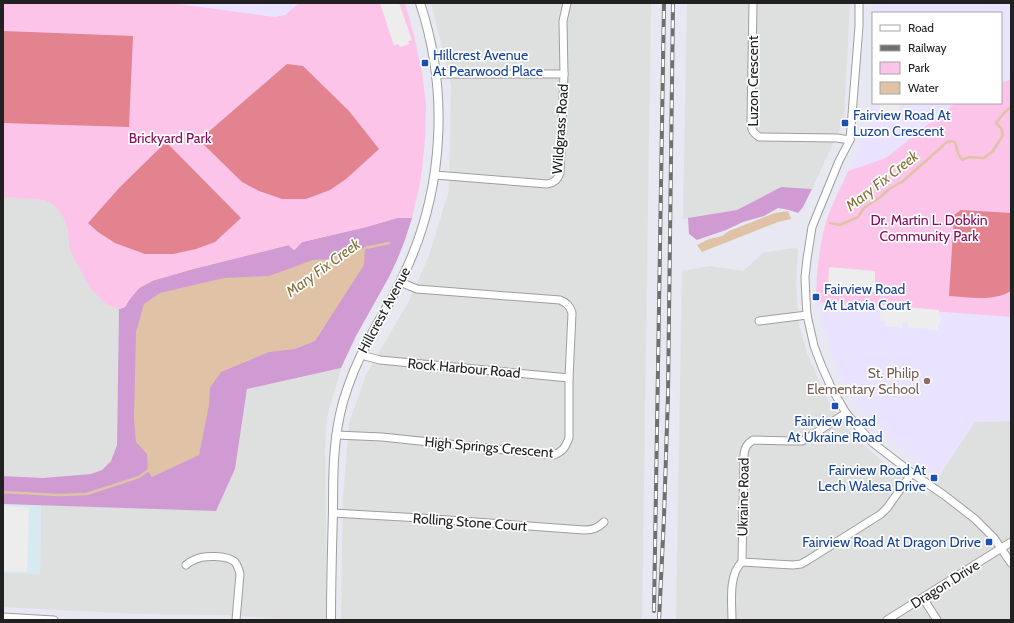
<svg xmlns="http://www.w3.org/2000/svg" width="1014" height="623" font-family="Cabin,sans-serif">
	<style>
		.residential { fill: #dedfdf }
		.commercial { fill: #d7eaf2 }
		.education { fill: #eae3ff }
		.forest { fill: #d09bd2 }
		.park { fill: #fcc4e9 }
		.pitch { fill: #e3838f }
		.parking { fill: #ededed }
		.water { fill: #e0c3a7 }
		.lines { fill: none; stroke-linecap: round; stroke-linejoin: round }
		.stream { stroke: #e0c3a7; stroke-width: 2.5 }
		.minor-casing { stroke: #9e9e9e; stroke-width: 9 }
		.tertiary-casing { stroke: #9e9e9e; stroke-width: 10 }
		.minor { stroke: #fff; stroke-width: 7 }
		.tertiary { stroke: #fff; stroke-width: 8 }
		.rail-casing { stroke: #6f6f6f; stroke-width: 4 }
		.rail { stroke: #fff; stroke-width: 2.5; stroke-dasharray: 8; stroke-linecap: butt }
		.transit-dot { fill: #1a4fb4; stroke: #fff; stroke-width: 1.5 }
		.education-dot { fill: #8d6e63; stroke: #fff; stroke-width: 1.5 }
		.labels { text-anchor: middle; stroke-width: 3.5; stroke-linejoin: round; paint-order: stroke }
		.transit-label { font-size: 14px; fill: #164399; stroke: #fff; text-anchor: start }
		.street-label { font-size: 14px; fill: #212121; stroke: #fff }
		.park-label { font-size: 14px; fill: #86085b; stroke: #fff }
		.education-label { font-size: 14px; fill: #785e54; stroke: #fff; text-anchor: end }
		.water-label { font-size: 15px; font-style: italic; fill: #847238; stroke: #fff }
	</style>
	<rect width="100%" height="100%" fill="#e7e8f2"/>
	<g class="residential">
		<polygon points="431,3 651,3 642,620 341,620 343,499 349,423 366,375 410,299 430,253 449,190 451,85 440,38"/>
		<polygon points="687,3 850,3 844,120 812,189 781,187 737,210 683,219"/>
		<polygon points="3,197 44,200 55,206 63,217 68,230 69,246 107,305 119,309 117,445 111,461 102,470 91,474 43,478 3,476"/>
		<polygon points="794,248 798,249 796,285 799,324 807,353 827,399 849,431 898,476 927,496 939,476 975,422 1011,421 1011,620 676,620 682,271 710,266 743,271 763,253"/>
		<polygon points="341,368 327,417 325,446 327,620 295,620 227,615 138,614 3,607 3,573 40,574 41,505 216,511 235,469 247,389"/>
	</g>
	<polygon class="commercial" points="3,504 41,505 40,574 3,573"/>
	<g class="education">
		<polygon points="171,3 299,3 285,15 275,17"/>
		<polygon points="873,3 1011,3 1011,79 1001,83 1001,13 873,13"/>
		<polygon points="873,17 873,103 956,103 886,158 848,171 868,126 872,94"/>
		<polygon points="816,302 1011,317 1011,421 975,422 939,476 904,451 883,433 866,414 850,393 837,369 825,334"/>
	</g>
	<g class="forest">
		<polygon points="781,187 812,189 803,207 798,213 789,210 778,208 764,216 743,222 726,230 697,240 689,234 688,218 737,210"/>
		<polygon points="397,218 412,218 405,240 397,260 389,277 356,336 341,368 247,389 235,469 216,511 3,504 3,476 43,478 91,474 102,470 111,461 117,445 119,309 125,307 129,300 139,288 154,280 193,269 289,245 294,250 302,242 366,227"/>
	</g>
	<g class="park">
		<polygon points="3,3 171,3 275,17 285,15 299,3 405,3 414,35 422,73 426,103 425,140 422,169 420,183 412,218 397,218 366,227 302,242 294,250 288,245 193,269 152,281 139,288 129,300 125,307 119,309 107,305 90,288 72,254 69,246 68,230 63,217 55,206 44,200 3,197"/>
		<path d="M1011,79V317L816,302C816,274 819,247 827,219C832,204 842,186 848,171L886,158L954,104L956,103H1001V83Z"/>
	</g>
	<g class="pitch">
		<polygon points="3,31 133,36 129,127 3,123"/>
		<polygon points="287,64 303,66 349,111 379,149 346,179 330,190 306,199 282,199 259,191 242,182 199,140"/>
		<polygon points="166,142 241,218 215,242 196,249 173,254 145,254 115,243 98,232 88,223 120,187"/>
		<path d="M961,210L1011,213V291C992,302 969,297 949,296L954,215Z"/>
	</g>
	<g class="parking">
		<polygon points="380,3 399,3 412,40 408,41 409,44 400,47 398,44 394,46"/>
		<polygon points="880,103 899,103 899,113 880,112"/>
		<polygon points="829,267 875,271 875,292 828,287"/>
		<polygon points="881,305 939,310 939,316 941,316 940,325 938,325 938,330 908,327 908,323 903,322 902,328 885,326 886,321 880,320"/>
		<polygon points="3,506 29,508 27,572 3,571"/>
	</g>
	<g class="water">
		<polygon points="788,211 791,219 778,222 702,252 697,245 709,239 722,236 729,231 775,213"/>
		<polygon points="365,248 364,265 315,341 295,349 269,352 221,372 210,388 209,405 199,455 152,477 148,471 147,454 136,442 134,418 136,332 144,304 160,293 224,278 269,276 313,260 331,259 347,251"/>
	</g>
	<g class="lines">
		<g class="stream">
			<polyline points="830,223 840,225 858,217 864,208 882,196 889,189 902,182 947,142 952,141 955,142 958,153 962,160 969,157 984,158 993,151 1003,135 1001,128 996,123 1004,113 1011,107"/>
			<polyline points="363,251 365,248 389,243"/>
			<polyline points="3,492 58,495 87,494 139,477 150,469"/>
		</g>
		<g class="minor-casing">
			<g id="minor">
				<path d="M753,3L751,120C751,129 752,132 759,137L837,138L850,140"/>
				<polyline points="859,3 859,26 850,140 839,161 812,227 807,259 805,277 806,299 807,315 814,346 822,367 831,387 846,413 859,428 873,443 895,460 912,473 944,495 975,519 994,538 1011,563"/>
				<polyline points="437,74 564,74"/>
				<path d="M435,175L547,184C554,183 558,180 560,173L564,74L563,21L567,3"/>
				<polyline points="759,321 807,315"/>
				<polyline points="361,355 380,360 569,378"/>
				<path d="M336,435L382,437L554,455C563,451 565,448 569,438V378L572,313C570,306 567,303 560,300L417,289L400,282"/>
				<path d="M333,513L420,518L584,530C593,530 598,528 604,522"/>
				<path d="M742,562L744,454C745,447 747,444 753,440L792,441H802L811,436L846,413"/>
				<path d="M186,565C188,563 191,561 194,560C203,555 227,555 235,562C238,566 239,570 240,574L236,620"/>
				<polyline points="923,598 937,620"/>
				<polyline points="3,617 54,620"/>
				<path d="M732,620C732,603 728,575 742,562L793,565L801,564L808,560L881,514L887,508L912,473"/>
				<polyline points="887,620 1011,542"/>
			</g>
		</g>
		<g class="tertiary-casing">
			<path id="tertiary" d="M331,620C331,584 332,547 333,511C333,474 333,438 343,402C349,382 357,362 367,343C379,319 394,297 405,272C444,189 449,90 420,3"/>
		</g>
		<use href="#minor" class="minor"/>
		<use href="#tertiary" class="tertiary"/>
		<g class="rail-casing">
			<g id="rail">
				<polyline points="654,611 664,3"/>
				<polyline points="659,620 664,517 668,395 673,3"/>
			</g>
		</g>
		<use href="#rail" class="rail"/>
	</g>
	<g class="transit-dot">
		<rect x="421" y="59" width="8" height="8" rx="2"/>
		<rect x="841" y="119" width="8" height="8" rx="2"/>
		<rect x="812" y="293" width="8" height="8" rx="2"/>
		<rect x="831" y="402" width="8" height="8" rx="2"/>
		<rect x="930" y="474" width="8" height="8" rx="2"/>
		<rect x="985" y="538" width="8" height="8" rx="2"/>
	</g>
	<circle class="education-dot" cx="927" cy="381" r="4"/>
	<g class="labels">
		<g class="transit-label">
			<text x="433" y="60">Hillcrest Avenue<tspan x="433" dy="16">At Pearwood Place</tspan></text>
			<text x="853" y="120">Fairview Road At<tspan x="853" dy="16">Luzon Crescent</tspan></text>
			<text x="824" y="294">Fairview Road<tspan x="824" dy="16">At Latvia Court</tspan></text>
			<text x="835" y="426" text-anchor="middle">Fairview Road<tspan x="835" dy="16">At Ukraine Road</tspan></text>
			<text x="926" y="475" text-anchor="end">Fairview Road At<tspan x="926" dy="16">Lech Walesa Drive</tspan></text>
			<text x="981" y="547" text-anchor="end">Fairview Road At Dragon Drive</text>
		</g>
		<g class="street-label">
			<text transform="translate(753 81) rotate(-90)" y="5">Luzon Crescent</text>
			<text transform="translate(560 129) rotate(-86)" y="5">Wildgrass Road</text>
			<text transform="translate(384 310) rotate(-62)" y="5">Hillcrest Avenue</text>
			<text transform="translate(464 368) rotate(5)" y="5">Rock Harbour Road</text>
			<text transform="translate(489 447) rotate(5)" y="5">High Springs Crescent</text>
			<text transform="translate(743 497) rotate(-89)" y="5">Ukraine Road</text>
			<text transform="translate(470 522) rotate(4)" y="5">Rolling Stone Court</text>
			<text transform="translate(945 584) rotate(-32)" y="5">Dragon Drive</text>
		</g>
		<g class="park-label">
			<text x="170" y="143">Brickyard Park</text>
			<text x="929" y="225">Dr. Martin L. Dobkin<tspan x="929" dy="16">Community Park</tspan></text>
		</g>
		<g class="education-label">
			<text x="919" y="378">St. Philip<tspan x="919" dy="16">Elementary School</tspan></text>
		</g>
		<g class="water-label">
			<text transform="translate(882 181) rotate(-38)" y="5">Mary Fix Creek</text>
			<text transform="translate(323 268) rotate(-36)" y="5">Mary Fix Creek</text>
		</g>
	</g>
	<rect width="1014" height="623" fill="none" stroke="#212121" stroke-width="8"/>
	<rect x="872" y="12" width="130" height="92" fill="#ffffff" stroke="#a6a6a6"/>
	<rect x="880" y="25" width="20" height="6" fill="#ffffff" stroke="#a6a6a6"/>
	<text x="908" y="32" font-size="12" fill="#212121">Road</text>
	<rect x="880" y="45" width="20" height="6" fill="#6f6f6f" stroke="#a6a6a6"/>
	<text x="908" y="52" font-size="12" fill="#212121">Railway</text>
	<rect x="880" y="62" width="20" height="12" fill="#fcc4e9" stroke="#a6a6a6"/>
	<text x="908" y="72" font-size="12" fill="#212121">Park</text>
	<rect x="880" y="82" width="20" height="12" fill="#e0c3a7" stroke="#a6a6a6"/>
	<text x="908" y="92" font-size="12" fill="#212121">Water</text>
</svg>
